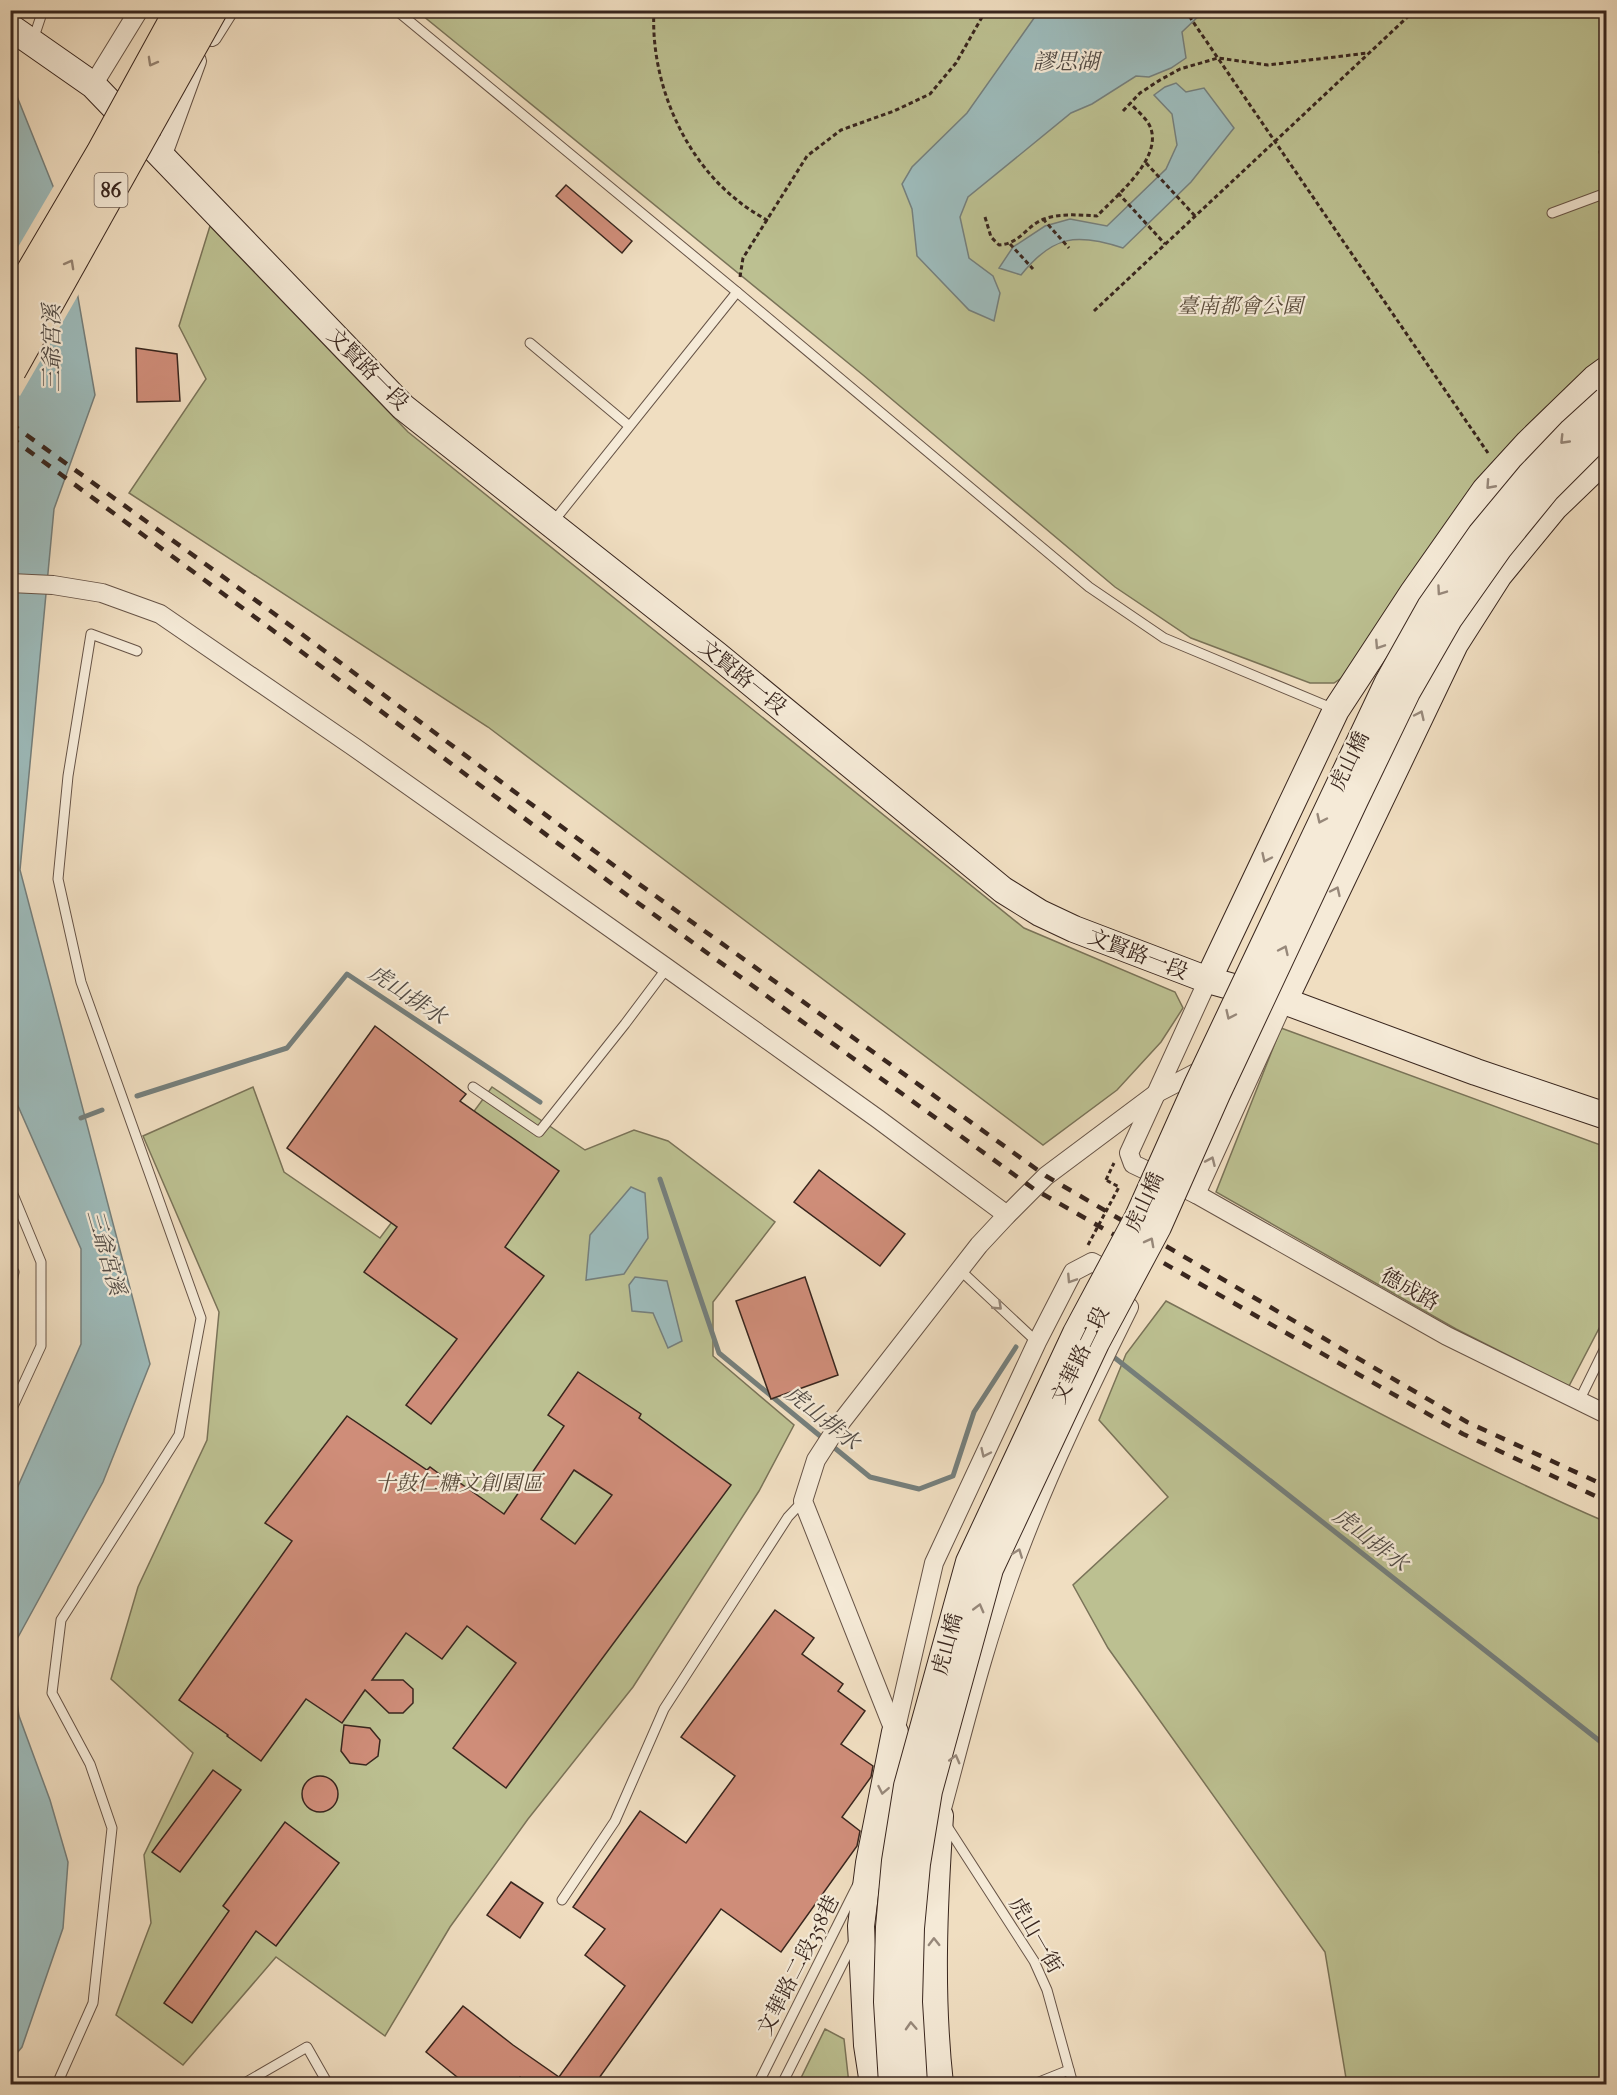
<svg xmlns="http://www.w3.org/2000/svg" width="1617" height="2095" font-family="'IM FELL French Canon','Noto Serif TC',serif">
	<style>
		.green { fill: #bcc091; stroke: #7a7358; stroke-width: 1.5 }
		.water { fill: #9dbbbb; stroke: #757f7c; stroke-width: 1.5 }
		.pier { fill: #f0dec1 }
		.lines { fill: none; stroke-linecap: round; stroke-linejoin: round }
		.stream { stroke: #757f7c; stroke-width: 5 }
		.building { fill: #cf8d79; stroke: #39261e; stroke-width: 1.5; fill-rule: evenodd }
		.lane-casing { stroke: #675447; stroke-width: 11 }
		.street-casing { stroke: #675447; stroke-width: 20 }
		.secondary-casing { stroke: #39261e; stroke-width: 28 }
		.path { stroke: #39261e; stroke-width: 3; stroke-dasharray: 4.5 3; stroke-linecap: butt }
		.lane { stroke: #f5ead7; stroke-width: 9 }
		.street { stroke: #f5ead7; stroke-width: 18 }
		.secondary { stroke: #f5ead7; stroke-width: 26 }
		.rail { stroke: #39261e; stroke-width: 4.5; stroke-dasharray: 10 10; stroke-linecap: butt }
		.secondary-bridge-casing { stroke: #39261e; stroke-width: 28; stroke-linecap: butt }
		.highway-bridge-casing { stroke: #39261e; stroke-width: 34; stroke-linecap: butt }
		.path-bridge { stroke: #39261e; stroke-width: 3; stroke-dasharray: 4.5 3; stroke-linecap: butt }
		.secondary-bridge { stroke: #f5ead7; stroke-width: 26 }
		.highway-bridge { stroke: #f0dec1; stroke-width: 32 }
		.oneway { stroke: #948270 }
		.oneway2 { stroke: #97887a }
		.labels { text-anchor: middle; stroke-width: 4.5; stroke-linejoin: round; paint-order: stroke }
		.shield { fill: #f5ead7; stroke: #716156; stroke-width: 1.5 }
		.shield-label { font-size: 20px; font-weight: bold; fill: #39261e }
		.park-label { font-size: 21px; font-style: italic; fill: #5a4c3b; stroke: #f5ead7 }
		.street-label { font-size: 21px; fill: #39261e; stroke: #f5ead7 }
		.water-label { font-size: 22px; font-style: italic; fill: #524b45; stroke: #f5ead7 }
	</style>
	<rect width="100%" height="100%" fill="#f0dec1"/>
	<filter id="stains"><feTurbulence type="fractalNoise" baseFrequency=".00333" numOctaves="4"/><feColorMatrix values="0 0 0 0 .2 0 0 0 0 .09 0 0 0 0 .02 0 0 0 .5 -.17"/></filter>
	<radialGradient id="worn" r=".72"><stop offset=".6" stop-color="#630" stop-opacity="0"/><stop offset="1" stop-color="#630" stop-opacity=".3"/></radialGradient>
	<g class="green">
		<polygon points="417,11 1606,11 1606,360 1358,667 1334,683 1310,683 1191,638 1115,587 863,375"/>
		<polygon points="210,226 408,432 1024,928 1175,992 1183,1008 1161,1042 1117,1090 1043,1145 488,727 129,493 206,379 179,326"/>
		<polygon points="1281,1028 1606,1147 1606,1315 1569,1386 1456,1329 1216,1192"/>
		<polygon points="253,1087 284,1172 380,1238 492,1087 585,1150 634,1130 668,1141 775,1222 713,1302 713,1356 794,1425 759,1491 633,1687 528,1819 450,1927 385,2036 276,1957 183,2065 116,2015 151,1923 144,1855 193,1753 111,1679 138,1587 207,1440 219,1312 143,1136"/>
		<path d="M1166,1301C1311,1377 1456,1457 1606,1522V2084H1347L1325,1952L1108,1648L1073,1585L1168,1497L1099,1420L1126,1354Z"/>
		<polygon points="825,2029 844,2039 849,2084 798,2084"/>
	</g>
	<g class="water">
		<polygon points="1039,11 1204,11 1182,32 1186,58 1171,68 1149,77 1136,76 1092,104 1071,113 968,197 960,217 969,258 993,276 1000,293 994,321 969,310 917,256 912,209 902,184 912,167 967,113"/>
		<polygon points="10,79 63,211 95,395 54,509 20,870 150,1364 103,1482 11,1650 11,1502 81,1344 81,1249 11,1090"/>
		<path d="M1176,83L1186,92L1204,88L1234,128L1191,182L1123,248C1077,233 1053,235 1021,275L999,268L1013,247L1045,226L1070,219L1107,226L1166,169L1177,145L1172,114L1154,95L1165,87Z"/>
		<polygon points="631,1187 645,1193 648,1238 624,1274 586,1280 590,1235"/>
		<polygon points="635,1277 667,1281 682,1341 668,1348 653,1313 632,1311 629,1285"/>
		<polygon points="10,1656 19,1716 50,1800 68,1862 63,1928 22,2047 11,2060"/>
	</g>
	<polygon class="pier" points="55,184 66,210 80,292 20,396 11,390 11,259"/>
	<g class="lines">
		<g class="stream">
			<polyline points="137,1096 287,1048 347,974 540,1102"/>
			<polyline points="81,1118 102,1110"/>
			<polyline points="660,1179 719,1353 870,1477 919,1489 953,1476 974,1412 1016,1347"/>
			<polyline points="1115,1358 1606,1746"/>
		</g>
	</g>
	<g class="building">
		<polygon points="566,185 632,241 622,253 556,196"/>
		<polygon points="136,348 177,354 180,401 137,402"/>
		<polygon points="375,1026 466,1094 460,1101 559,1171 505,1247 544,1276 431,1424 406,1405 457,1339 364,1272 397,1227 287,1148"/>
		<polygon points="819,1170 905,1234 880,1266 794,1202"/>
		<polygon points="805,1277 838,1375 771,1399 736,1301"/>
		<path d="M578,1372L641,1414L639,1418L731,1485L506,1788L453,1748L516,1663L467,1626L442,1659L406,1633L372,1680H403L413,1689V1703L403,1713H389L365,1690L342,1723L306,1699L261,1761L227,1736L228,1735L179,1700L292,1541L265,1523L347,1416L427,1470L430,1467L457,1487L460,1483L504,1514L564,1426L548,1415ZM574,1470L612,1495L575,1544L541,1519Z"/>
		<polygon points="775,1610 814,1638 802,1654 843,1684 838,1691 865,1711 841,1744 873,1766 871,1777 842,1817 860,1831 857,1846 781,1952 721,1909 594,2085 531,2085 520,2077 514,2085 467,2085 426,2052 463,2006 513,2045 559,2077 625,1986 585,1955 605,1929 573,1907 640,1811 686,1843 735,1776 681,1737"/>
		<polygon points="344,1725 370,1728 380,1740 378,1756 366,1765 350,1763 341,1751"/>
		<polygon points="213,1770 241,1790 180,1872 152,1852"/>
		<circle cx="320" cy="1794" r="18"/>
		<polygon points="285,1822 339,1863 276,1946 256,1931 192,2023 164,2003 229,1911 223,1906"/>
		<polygon points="511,1882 543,1903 520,1938 487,1915"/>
	</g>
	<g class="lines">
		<g class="lane-casing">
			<g id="lane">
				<polyline points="396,10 737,292 1089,587 1164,638 1334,709"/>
				<polyline points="33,40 43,10"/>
				<polyline points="1604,152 1606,158"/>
				<polyline points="1552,213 1606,193"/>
				<polyline points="530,343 628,425"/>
				<polyline points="553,522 737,292"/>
				<polyline points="473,1087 539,1132 625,1024 667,968"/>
				<polyline points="10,1187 41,1262 41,1346 10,1413"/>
				<polyline points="10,1267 14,1272 10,1293"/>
				<polyline points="960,1270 1037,1342"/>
				<polyline points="1579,1401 1606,1346"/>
				<polyline points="945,1823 1034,1961 1047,1990 1073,2084"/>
				<polyline points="562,1900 615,1821 664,1709 788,1517 803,1501"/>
				<polyline points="57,2084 93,2003 112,1828 90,1764 52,1693 61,1620 179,1435 201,1318 81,982 58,879 68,776 91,634 137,651"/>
				<polyline points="243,2084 307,2047 328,2084"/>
				<polyline points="758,2084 857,1886"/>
				<polyline points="782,2084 855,1939"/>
				<polyline points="1034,2084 1069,2070"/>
			</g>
		</g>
		<g class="street-casing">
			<g id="street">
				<polyline points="212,37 229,10"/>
				<polyline points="93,85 139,10"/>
				<polyline points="162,157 197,61"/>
				<polyline points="10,583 53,585 102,593 160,614 354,747 667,968 878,1119 1007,1215"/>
				<polyline points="1208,980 1129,1153 1133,1164 1196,1194 1284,1001"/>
				<polyline points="1234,1052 1268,1034"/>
				<polyline points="1196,1194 1447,1336 1606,1414"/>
				<polyline points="895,1732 934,1563 1037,1342 1073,1272 1092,1262 1118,1276"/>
				<polyline points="895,1733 803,1501 816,1460 838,1426 979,1245 1007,1215 1046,1176 1157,1093 1207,1067"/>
				<path d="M940,1816C964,1727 985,1639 1018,1553C1050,1468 1089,1388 1129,1307"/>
			</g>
		</g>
		<g class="secondary-casing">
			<g id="secondary">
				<polyline points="10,27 93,85 403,407 717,655 1003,890 1040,913 1074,929 1208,980 1284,1001 1476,1072 1606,1116"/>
				<polyline points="1208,980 1336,710 1414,591 1485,490 1528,443 1595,378 1606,370"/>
				<polyline points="1284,1001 1455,644 1499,575 1554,508 1606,458"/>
				<polyline points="873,2084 867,2045 861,1926 869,1863 895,1732"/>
				<path d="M940,2084C930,1994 934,1906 940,1816"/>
			</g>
		</g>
		<g class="path">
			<path d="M654,10C650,79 682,157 737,200C746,208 757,214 768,221"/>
			<polyline points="1185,10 1488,453"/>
			<polyline points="1123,111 1140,93 1160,80 1180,69 1218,58 1268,65 1368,53"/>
			<polyline points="1146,163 1195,216"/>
			<polyline points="1118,193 1165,244"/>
			<path d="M985,217L991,237L999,245C1020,244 1026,226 1044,219C1060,213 1080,215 1097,216C1116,196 1161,160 1151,129C1148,119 1137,111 1130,103"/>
			<polyline points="1043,219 1069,248"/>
			<polyline points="1010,244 1033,269"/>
			<polyline points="740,277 743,258 807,156 841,130 894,111 930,94 956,63 986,10"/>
			<polyline points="1094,311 1415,10"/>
			<polyline points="1106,1180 1114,1163"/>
		</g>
		<use href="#lane" class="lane"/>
		<use href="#street" class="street"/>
		<use href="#secondary" class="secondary"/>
		<g class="rail">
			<polyline points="10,423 276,615 639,884 1046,1176 1467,1422 1606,1486"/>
			<polyline points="10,437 267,626 627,895 1034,1189 1463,1434 1606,1501"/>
		</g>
		<g class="secondary-bridge-casing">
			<g id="secondary-bridge">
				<polyline points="892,2084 887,2002 889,1927 895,1861 907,1786 969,1562 1076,1333 1138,1217 1197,1085 1388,682 1430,607 1481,534 1530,475 1572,431 1606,400"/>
				<polyline points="914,2084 909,2002 911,1928 917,1864 929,1791 990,1569 1096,1343 1158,1227 1217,1094 1355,800 1407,692 1449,619 1499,548 1547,489 1606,430"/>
			</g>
		</g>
		<g class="highway-bridge-casing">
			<g id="highway-bridge">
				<polyline points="10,310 102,154 181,10"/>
				<polyline points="10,370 211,10"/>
			</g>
		</g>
		<polyline class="path-bridge" points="1088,1245 1119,1187 1106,1180"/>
		<use href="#secondary-bridge" class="secondary-bridge"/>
		<use href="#highway-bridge" class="highway-bridge"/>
	</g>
	<defs><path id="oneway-chevron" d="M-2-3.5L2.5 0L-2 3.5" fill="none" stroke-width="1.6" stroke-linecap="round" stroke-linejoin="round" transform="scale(1.5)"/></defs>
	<g class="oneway">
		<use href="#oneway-chevron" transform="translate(152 62) rotate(119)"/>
		<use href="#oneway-chevron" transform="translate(70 264) rotate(-61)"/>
	</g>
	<g class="oneway2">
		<use href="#oneway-chevron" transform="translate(1564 440) rotate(134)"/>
		<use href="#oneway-chevron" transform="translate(1490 485) rotate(132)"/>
		<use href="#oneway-chevron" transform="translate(1441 591) rotate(125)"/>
		<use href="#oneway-chevron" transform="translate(1379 645) rotate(123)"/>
		<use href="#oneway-chevron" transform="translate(1420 715) rotate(-65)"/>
		<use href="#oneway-chevron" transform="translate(1321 819) rotate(115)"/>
		<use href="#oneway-chevron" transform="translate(1266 858) rotate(115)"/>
		<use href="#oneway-chevron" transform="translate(1336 891) rotate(-65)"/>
		<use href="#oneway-chevron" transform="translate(1284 950) rotate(-65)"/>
		<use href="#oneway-chevron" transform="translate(1230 1015) rotate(115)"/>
		<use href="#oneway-chevron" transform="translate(1211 1161) rotate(-66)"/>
		<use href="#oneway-chevron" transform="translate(1150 1242) rotate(-62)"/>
		<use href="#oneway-chevron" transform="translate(1071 1279) rotate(123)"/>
		<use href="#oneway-chevron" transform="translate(998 1306) rotate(43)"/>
		<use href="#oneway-chevron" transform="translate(985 1453) rotate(115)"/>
		<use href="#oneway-chevron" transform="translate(1018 1553) rotate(-69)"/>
		<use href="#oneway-chevron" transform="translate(979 1608) rotate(-75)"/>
		<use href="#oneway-chevron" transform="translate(955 1759) rotate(-75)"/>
		<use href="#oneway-chevron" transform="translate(883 1790) rotate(101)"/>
		<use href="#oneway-chevron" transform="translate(934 1942) rotate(-91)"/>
		<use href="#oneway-chevron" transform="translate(911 2026) rotate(-93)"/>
	</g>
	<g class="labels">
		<rect class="shield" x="94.5" y="173" width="33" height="34" rx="4.5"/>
		<g class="shield-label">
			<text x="111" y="197">86</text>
		</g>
		<g class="park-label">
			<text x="1240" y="313">臺南都會公園</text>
			<text x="459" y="1490">十鼓仁糖文創園區</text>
		</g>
		<g class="street-label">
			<text transform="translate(368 369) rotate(45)" y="7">文賢路一段</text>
			<text transform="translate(743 677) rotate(39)" y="7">文賢路一段</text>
			<text transform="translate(1349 761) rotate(-64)" y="7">虎山橋</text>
			<text transform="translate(1138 954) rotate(21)" y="7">文賢路一段</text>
			<text transform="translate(1144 1202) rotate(-65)" y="7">虎山橋</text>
			<text transform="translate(1410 1289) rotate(29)" y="7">德成路</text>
			<text transform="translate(1080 1355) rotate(-64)" y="7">文華路二段</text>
			<text transform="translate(947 1644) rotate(-75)" y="7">虎山橋</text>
			<text transform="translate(1036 1935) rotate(60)" y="7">虎山一街</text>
			<text transform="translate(798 1965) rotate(-63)" y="7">文華路二段358巷</text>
		</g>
		<g class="water-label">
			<text x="1066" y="69">謬思湖</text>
			<text transform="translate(51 348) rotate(-90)" y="8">三爺宮溪</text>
			<text transform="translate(408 994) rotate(34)" y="8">虎山排水</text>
			<text transform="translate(107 1252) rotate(74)" y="8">三爺宮溪</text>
			<text transform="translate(823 1417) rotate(39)" y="8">虎山排水</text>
			<text transform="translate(1371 1539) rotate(38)" y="8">虎山排水</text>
		</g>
	</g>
	<rect width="1617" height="2095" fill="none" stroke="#f0dec1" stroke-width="36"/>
	<rect x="12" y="12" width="1593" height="2071" fill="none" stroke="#39261e" stroke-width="3"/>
	<rect x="18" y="18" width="1581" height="2059" fill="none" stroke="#39261e" stroke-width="1.5"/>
	<rect width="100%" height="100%" filter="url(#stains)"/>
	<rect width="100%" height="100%" fill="url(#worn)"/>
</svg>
